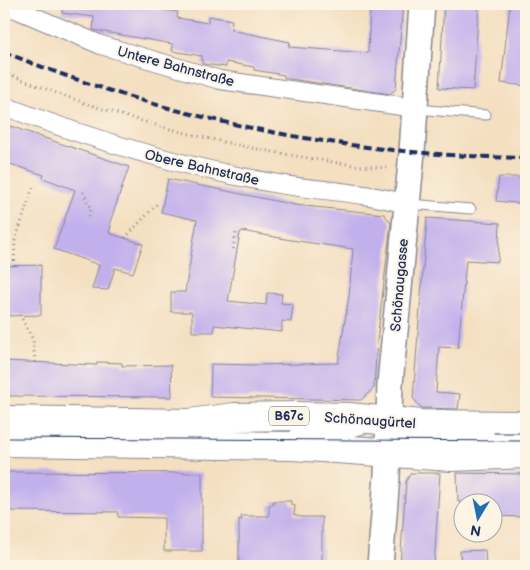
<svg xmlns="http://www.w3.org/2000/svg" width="530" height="570" font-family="'Balsamiq Sans',sans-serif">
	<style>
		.building { fill: #c2b0ec }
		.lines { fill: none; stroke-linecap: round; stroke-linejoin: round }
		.lane-casing { stroke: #888790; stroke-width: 11 }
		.street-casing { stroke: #888790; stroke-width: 20 }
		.secondary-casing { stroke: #888790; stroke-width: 28 }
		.primary-casing { stroke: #888790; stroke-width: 30 }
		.path { stroke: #888790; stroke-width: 3; stroke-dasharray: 1 4; stroke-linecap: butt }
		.lane { stroke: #fff; stroke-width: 9 }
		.street { stroke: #fff; stroke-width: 18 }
		.secondary { stroke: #fff; stroke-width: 25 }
		.primary { stroke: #fff; stroke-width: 28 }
		.tram { stroke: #1b2f5e; stroke-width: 1 }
		.rail { stroke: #1b2f5e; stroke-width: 4; stroke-dasharray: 8 4; stroke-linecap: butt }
		.labels { text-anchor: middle; stroke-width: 4; stroke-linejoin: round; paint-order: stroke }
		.shield { fill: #fcf5e5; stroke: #5e6a86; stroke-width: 1 }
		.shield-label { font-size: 12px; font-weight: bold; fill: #1b2f5e }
		.street-label { font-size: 14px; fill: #1b2f5e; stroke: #fcf5e5 }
	</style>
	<rect width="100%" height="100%" fill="#fcf5e5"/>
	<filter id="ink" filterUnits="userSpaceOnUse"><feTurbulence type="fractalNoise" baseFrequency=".02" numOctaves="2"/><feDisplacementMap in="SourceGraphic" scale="10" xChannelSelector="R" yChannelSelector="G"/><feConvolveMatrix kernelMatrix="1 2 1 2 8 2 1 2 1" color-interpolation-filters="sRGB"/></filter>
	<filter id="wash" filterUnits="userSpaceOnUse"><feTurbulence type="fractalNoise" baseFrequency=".0096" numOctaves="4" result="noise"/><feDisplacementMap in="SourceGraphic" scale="20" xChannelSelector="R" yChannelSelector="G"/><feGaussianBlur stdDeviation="1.12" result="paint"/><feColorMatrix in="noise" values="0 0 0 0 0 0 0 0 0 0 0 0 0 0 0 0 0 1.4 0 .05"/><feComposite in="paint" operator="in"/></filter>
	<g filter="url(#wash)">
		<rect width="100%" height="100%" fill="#f4dfc1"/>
		<g id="blocks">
			<g class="building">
				<polygon points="62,4 150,4 150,8 178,12 177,18 208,23 208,16 232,20 231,30 290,42 289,47 368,53 370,4 403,4 396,89 390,94 284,78 284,75 254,70 254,67 226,62 226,67 204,64 202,64 202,56 172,51 173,44 93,30 94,17 62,13"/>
				<polygon points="444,4 479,4 473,90 439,88"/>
				<polygon points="510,4 526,4 526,86 501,83"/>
				<polygon points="4,124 129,167 109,225 111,226 109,233 143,244 133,273 115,268 108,290 92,289 99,265 54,249 75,190 43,178 44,175 4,162"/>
				<polygon points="499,177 526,177 526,204 496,201"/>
				<polygon points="168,179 295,205 384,214 391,223 377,341 374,388 361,400 210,397 211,364 257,365 338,363 349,296 353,249 291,240 242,231 240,233 228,301 266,305 267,293 282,294 281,303 293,304 291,322 282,321 282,332 214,325 214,332 192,332 192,312 171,312 171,292 185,292 197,220 161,212"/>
				<polygon points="427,218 500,223 498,262 466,260 458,348 439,347 436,392 460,394 458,409 421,408 413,398"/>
				<polygon points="41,265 41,315 4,316 4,266"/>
				<polygon points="4,361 97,365 97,362 122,363 122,366 171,365 172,397 4,396"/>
				<polygon points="4,472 202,473 202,551 164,551 164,518 118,517 118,512 4,511"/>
				<polygon points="411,473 440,473 434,566 400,566 406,481"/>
				<polygon points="457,473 526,474 526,517 492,516 492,502 458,502"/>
				<polygon points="273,501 291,501 291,505 295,505 294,515 300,517 322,517 322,566 239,566 239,519 242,520 241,516 269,516 269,505 273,505"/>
				<polygon points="485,550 486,566 461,566 460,551"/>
			</g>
		</g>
	</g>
	<g filter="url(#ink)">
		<use href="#blocks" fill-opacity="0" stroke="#888790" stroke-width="1"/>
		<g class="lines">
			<g class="lane-casing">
				<g id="lane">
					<polyline points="417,109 486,115"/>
					<polyline points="409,204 471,209"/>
					<polyline points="295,433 349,433 364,429"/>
					<polyline points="390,439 526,441"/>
				</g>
			</g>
			<g class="street-casing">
				<g id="street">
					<polyline points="4,4 101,45 220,80 415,108"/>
					<path d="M4,106C93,140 184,168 279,184C321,191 365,192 406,204"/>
				</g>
			</g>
			<g class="secondary-casing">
				<polyline id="secondary" points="380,566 387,476 390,384 412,152 422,4"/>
			</g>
			<g class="primary-casing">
				<g id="primary">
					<polyline points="4,420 189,423 235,417 295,416 349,417 421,424 526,425"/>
					<polyline points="4,442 293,446 451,457 526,454"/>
				</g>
			</g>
			<g class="path">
				<path d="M4,72C98,112 195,139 296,156C327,161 358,167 390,168"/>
				<polyline points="83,192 91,209 89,217"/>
				<polyline points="125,238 158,203"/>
				<polyline points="233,249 236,233"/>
				<polyline points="14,266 15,241 34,184"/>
				<polyline points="22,319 33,340 35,363"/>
			</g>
			<use href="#lane" class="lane"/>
			<use href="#street" class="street"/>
			<use href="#secondary" class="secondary"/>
			<use href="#primary" class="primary"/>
			<g class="tram">
				<polyline points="494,433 526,433"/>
				<polyline points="4,438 526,441"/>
			</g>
			<path class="rail" d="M4,52C173,121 344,155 526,158"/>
		</g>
	</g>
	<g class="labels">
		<rect class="shield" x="269" y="406.5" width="40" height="19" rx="4"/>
		<g class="shield-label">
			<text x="289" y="420">B67c</text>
		</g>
		<g class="street-label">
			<text transform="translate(176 66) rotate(15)" y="5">Untere Bahnstraße</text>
			<text transform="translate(202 167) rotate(13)" y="5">Obere Bahnstraße</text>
			<text transform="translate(399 285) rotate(-85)" y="5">Schönaugasse</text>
			<text transform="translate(370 420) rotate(4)" y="5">Schönaugürtel</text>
		</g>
	</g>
	<rect width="530" height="570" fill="none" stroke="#fcf5e5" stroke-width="20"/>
	<g transform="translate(478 518) rotate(190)"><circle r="24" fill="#fcf5e5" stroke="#a2a6af"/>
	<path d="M0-4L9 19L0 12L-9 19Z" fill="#1f6fb2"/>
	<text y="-8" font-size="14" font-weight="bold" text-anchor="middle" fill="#1b2f5e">N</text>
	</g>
</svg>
